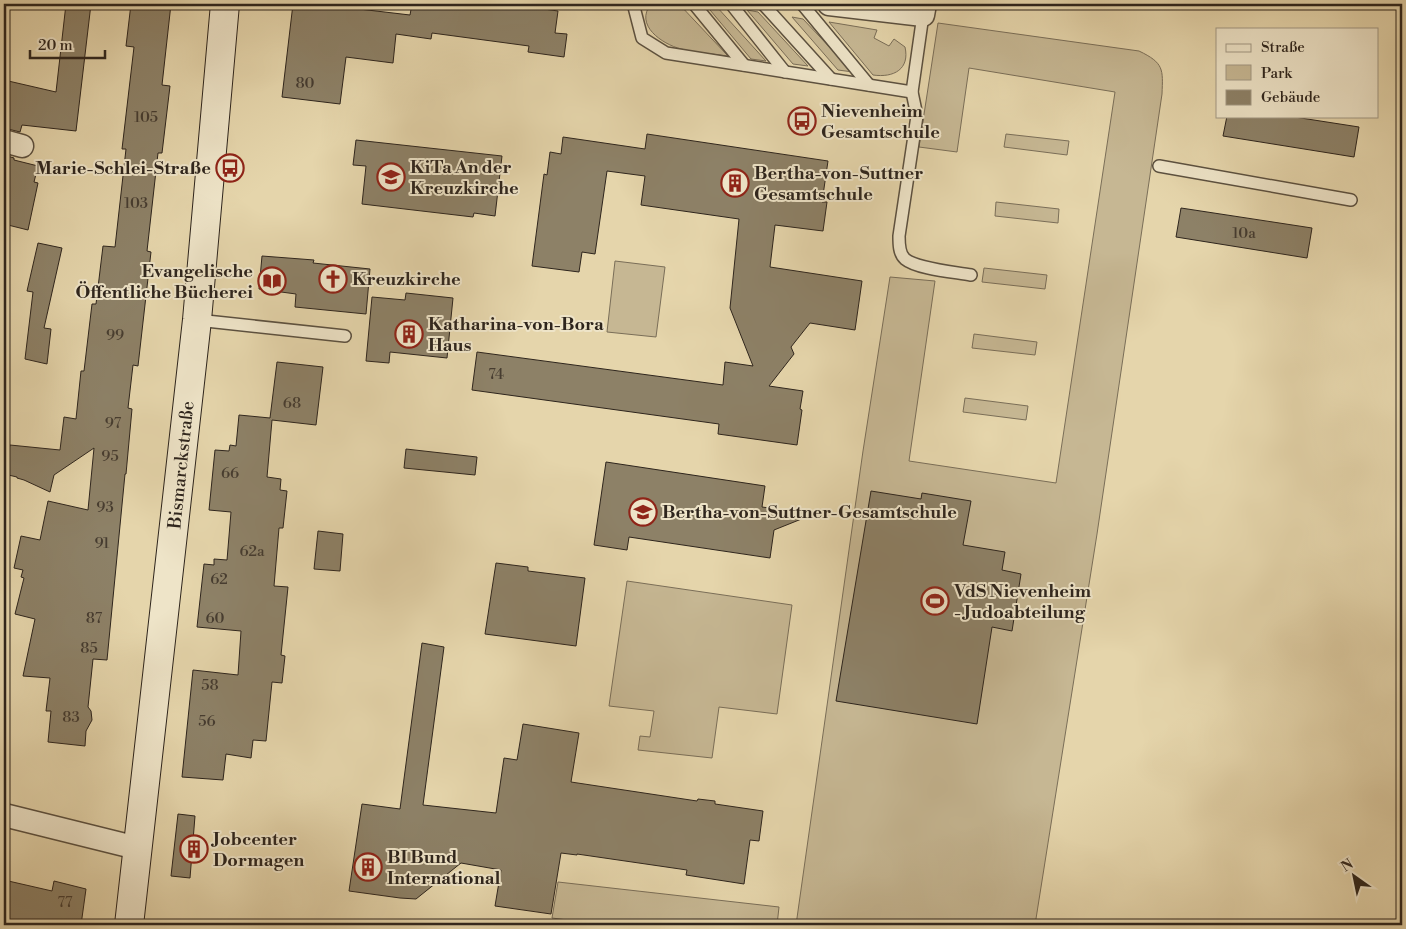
<svg xmlns="http://www.w3.org/2000/svg" width="1406" height="929" font-family="'Libre Bodoni',serif">
	<style>
		.green { fill: #c6b793; stroke: #7a6e58 }
		.building { fill: #8d8167; stroke: #2e251d }
		.lines { fill: none; stroke-linecap: round; stroke-linejoin: round }
		.lane-casing { stroke: #5c5140; stroke-width: 14 }
		.street-casing { stroke: #5c5140; stroke-width: 25 }
		.secondary-casing { stroke: #2e251d; stroke-width: 30 }
		.lane { stroke: #eee4c8; stroke-width: 11 }
		.street { stroke: #eee4c8; stroke-width: 22 }
		.secondary { stroke: #eee4c8; stroke-width: 28 }
		.labels { text-anchor: middle; stroke-width: 4; stroke-linejoin: round; paint-order: stroke }
		.number-label { font-size: 15px; fill: #463c30 }
		.poi-label { font-size: 18px; font-weight: bold; fill: #2e251d; stroke: #eee4c8; text-anchor: start }
		.street-label { font-size: 18px; fill: #2e251d; stroke: #eee4c8 }
	</style>
	<rect width="100%" height="100%" fill="#e5d5ab"/>
	<filter id="stains"><feTurbulence type="fractalNoise" baseFrequency=".004" numOctaves="4"/><feColorMatrix values="0 0 0 0 .2 0 0 0 0 .09 0 0 0 0 .02 0 0 0 .5 -.17"/></filter>
	<radialGradient id="worn" r=".72"><stop offset=".6" stop-color="#630" stop-opacity="0"/><stop offset="1" stop-color="#630" stop-opacity=".3"/></radialGradient>
	<g class="green">
		<path d="M651,4H679L728,56C713,54 696,53 681,49C662,44 634,25 651,4Z"/>
		<polygon points="705,4 716,6 766,61 751,59"/>
		<polygon points="747,10 758,12 808,66 793,64"/>
		<polygon points="792,17 803,19 853,72 838,70"/>
		<path d="M829,22L877,30L874,38L889,46L894,39L905,47C910,69 894,78 873,75Z"/>
		<path d="M938,23L1139,51C1164,63 1163,69 1162,94L1097,534L1035,925H796L863,451L890,277L935,281L909,461L1056,483L1115,92L969,68L957,152L919,147Z"/>
		<polygon points="1006,134 1069,141 1067,155 1004,147"/>
		<polygon points="996,202 1059,209 1058,223 995,216"/>
		<polygon points="615,261 665,267 656,337 607,332"/>
		<polygon points="984,268 1047,275 1045,289 982,282"/>
		<polygon points="974,334 1037,342 1035,355 972,348"/>
		<polygon points="965,398 1028,406 1026,420 963,412"/>
		<polygon points="627,581 792,605 777,714 719,707 712,758 638,750 640,736 650,737 654,711 609,706"/>
		<polygon points="558,882 779,907 777,925 607,925 552,918"/>
	</g>
	<g class="building">
		<polygon points="66,4 91,4 76,131 22,125 20,132 4,128 4,80 56,92"/>
		<polygon points="131,4 171,4 162,85 170,86 162,153 158,153 147,251 151,252 138,366 133,365 128,408 132,409 126,474 125,474 107,660 93,659 88,707 91,711 92,720 86,731 85,746 48,742 51,711 46,711 50,678 23,676 35,619 15,614 24,578 21,577 23,570 14,568 21,536 40,540 48,501 88,510 94,448 54,475 50,492 24,480 17,478 17,477 4,474 10,445 60,450 64,417 76,419 81,371 84,371 92,304 96,304 103,246 115,247 126,149 122,149 134,47 126,46"/>
		<polygon points="293,4 343,4 342,7 410,15 412,4 508,4 558,11 555,33 567,34 564,57 528,52 529,46 432,33 431,39 396,34 393,63 346,57 340,104 282,97"/>
		<polygon points="1227,116 1288,116 1359,127 1354,157 1223,136"/>
		<polygon points="647,134 828,161 822,202 827,202 823,231 775,225 770,267 862,281 855,330 810,323 791,347 794,354 769,386 803,391 800,409 802,410 797,445 718,434 719,424 472,390 477,352 723,385 725,362 753,366 730,308 739,219 641,205 645,176 607,171 595,254 582,252 579,272 532,266 544,174 547,175 550,152 561,154 563,137 645,149"/>
		<polygon points="356,140 502,156 495,216 474,213 473,217 362,204 366,166 353,165"/>
		<polygon points="4,155 14,158 14,160 38,166 34,182 38,183 28,230 4,224"/>
		<polygon points="1181,208 1312,228 1307,258 1176,237"/>
		<polygon points="38,243 62,248 44,328 51,329 47,364 25,359 33,292 27,291"/>
		<polygon points="262,256 314,260 313,263 370,269 366,314 295,307 296,294 259,289"/>
		<polygon points="406,293 453,298 447,358 390,352 389,363 366,361 372,297 405,300"/>
		<polygon points="277,362 323,367 316,425 272,420 267,477 281,479 280,490 287,491 283,528 279,528 274,586 288,587 281,655 285,656 282,683 272,682 266,741 253,740 251,758 226,754 223,780 182,777 193,670 238,675 241,631 197,627 204,564 214,565 214,559 227,560 231,512 209,510 215,450 229,451 230,445 236,446 239,415 270,418"/>
		<polygon points="406,449 477,457 475,475 404,468"/>
		<polygon points="606,462 765,486 762,507 814,514 774,530 770,558 629,537 627,550 594,545"/>
		<polygon points="871,491 921,499 922,493 971,501 963,545 1005,552 1002,570 1021,574 1012,631 992,627 977,724 836,701"/>
		<polygon points="318,531 343,534 340,571 314,569"/>
		<polygon points="496,563 528,567 528,571 585,578 576,646 485,634"/>
		<polygon points="422,643 444,647 423,805 496,813 504,758 517,760 523,724 579,733 571,782 697,801 698,799 715,801 715,804 763,811 759,841 750,840 744,884 686,875 687,870 577,854 577,855 561,853 551,914 495,906 501,870 461,863 416,899 400,898 349,891 362,804 400,809"/>
		<polygon points="178,814 195,816 190,878 171,876"/>
		<polygon points="4,880 52,891 54,881 86,889 81,925 32,925 4,919"/>
	</g>
	<g class="lines">
		<g class="lane-casing">
			<g id="lane">
				<polyline points="635,4 634,7 642,38 666,53 912,92"/>
				<polyline points="694,4 744,65"/>
				<polyline points="731,4 785,72"/>
				<polyline points="763,4 831,79"/>
				<polyline points="802,4 869,85"/>
				<path d="M923,15L912,92L917,116L899,236C899,244 899,254 905,259C917,269 955,272 971,275"/>
				<polyline points="1159,166 1351,200"/>
				<polyline points="197,320 345,336"/>
			</g>
		</g>
		<g class="street-casing">
			<g id="street">
				<polyline points="829,4 923,15 925,4"/>
				<polyline points="4,141 22,146"/>
				<polyline points="4,815 137,848"/>
			</g>
		</g>
		<g class="secondary-casing">
			<polyline id="secondary" points="129,925 197,320 225,4"/>
		</g>
		<use href="#lane" class="lane"/>
		<use href="#street" class="street"/>
		<use href="#secondary" class="secondary"/>
	</g>
	<defs>
		<g id="bus-ring" transform="scale(1.4375)"><circle r="9.5" fill="#eee4c8" stroke="#8f2418" stroke-width="1.5"/><path d="M-5-6H5V4H4V6H2V4H-2V6H-4V4H-5ZM-3.5-4V0h7V-4ZM-3.5 1.2v1.5H-2V1.2ZM2 1.2v1.5H3.5V1.2Z" fill="#8f2418"/></g>
		<g id="school-ring" transform="scale(1.4375)"><circle r="9.5" fill="#eee4c8" stroke="#8f2418" stroke-width="1.5"/><path d="M0-5L7-2L0 1L-7-2ZM-4 1L0 2.5L4 1V4Q0 6-4 4Z" fill="#8f2418"/></g>
		<g id="building-ring" transform="scale(1.4375)"><circle r="9.5" fill="#eee4c8" stroke="#8f2418" stroke-width="1.5"/><path d="M-4-6H4V6H1V3H-1V6H-4ZM-2.5-4.3h1.7v1.8h-1.7ZM.8-4.3h1.7v1.8H.8ZM-2.5-1h1.7V.8h-1.7ZM.8-1h1.7V.8H.8Z" fill="#8f2418"/></g>
		<g id="church-ring" transform="scale(1.4375)"><circle r="9.5" fill="#eee4c8" stroke="#8f2418" stroke-width="1.5"/><path d="M-1.2-6h2.4v3.5h3.3v2.4h-3.3V6h-2.4V-.1h-3.3v-2.4h3.3Z" fill="#8f2418"/></g>
		<g id="library-ring" transform="scale(1.4375)"><circle r="9.5" fill="#eee4c8" stroke="#8f2418" stroke-width="1.5"/><path d="M-6-4Q-3-5.5-.7-3.5V5Q-3 3-6 4ZM6-4Q3-5.5 .7-3.5V5Q3 3 6 4Z" fill="#8f2418"/></g>
		<g id="stadium-ring" transform="scale(1.4375)"><circle r="9.5" fill="#eee4c8" stroke="#8f2418" stroke-width="1.5"/><path d="M0-5a6.5 5 0 1 0 0 10a6.5 5 0 1 0 0-10ZM-3.5-1.8h7v3.6h-7Z" fill="#8f2418"/></g>
	</defs>
	<g fill-rule="evenodd">
		<use href="#bus-ring" x="802" y="121"/>
		<use href="#bus-ring" x="230" y="168"/>
		<use href="#school-ring" x="391" y="177"/>
		<use href="#building-ring" x="735" y="183"/>
		<use href="#church-ring" x="333" y="279"/>
		<use href="#library-ring" x="272" y="281"/>
		<use href="#building-ring" x="409" y="334"/>
		<use href="#school-ring" x="643" y="512"/>
		<use href="#stadium-ring" x="935" y="601"/>
		<use href="#building-ring" x="194" y="849"/>
		<use href="#building-ring" x="368" y="867"/>
	</g>
	<g class="labels">
		<g class="number-label">
			<text x="305" y="88">80</text>
			<text x="146" y="122">105</text>
			<text x="136" y="208">103</text>
			<text x="1244" y="238">10a</text>
			<text x="115" y="340">99</text>
			<text x="496" y="379">74</text>
			<text x="292" y="408">68</text>
			<text x="113" y="428">97</text>
			<text x="110" y="461">95</text>
			<text x="230" y="478">66</text>
			<text x="105" y="512">93</text>
			<text x="102" y="548">91</text>
			<text x="252" y="556">62a</text>
			<text x="219" y="584">62</text>
			<text x="94" y="623">87</text>
			<text x="215" y="623">60</text>
			<text x="89" y="653">85</text>
			<text x="210" y="690">58</text>
			<text x="71" y="722">83</text>
			<text x="207" y="726">56</text>
			<text x="65" y="907">77</text>
		</g>
		<g class="poi-label">
			<text x="821" y="117">Nievenheim<tspan x="821" dy="21">Gesamtschule</tspan></text>
			<text x="410" y="173">KiTa An der<tspan x="410" dy="21">Kreuzkirche</tspan></text>
			<text x="211" y="174" text-anchor="end">Marie-Schlei-Straße</text>
			<text x="754" y="179">Bertha-von-Suttner<tspan x="754" dy="21">Gesamtschule</tspan></text>
			<text x="253" y="277" text-anchor="end">Evangelische<tspan x="253" dy="21">Öffentliche Bücherei</tspan></text>
			<text x="352" y="285">Kreuzkirche</text>
			<text x="428" y="330">Katharina-von-Bora<tspan x="428" dy="21">Haus</tspan></text>
			<text x="662" y="518">Bertha-von-Suttner-Gesamtschule</text>
			<text x="954" y="597">VdS Nievenheim<tspan x="954" dy="21">- Judoabteilung</tspan></text>
			<text x="213" y="845">Jobcenter<tspan x="213" dy="21">Dormagen</tspan></text>
			<text x="387" y="863">BI Bund<tspan x="387" dy="21">International</tspan></text>
		</g>
		<g class="street-label">
			<text transform="translate(181 465) rotate(-84)" y="6">Bismarckstraße</text>
		</g>
	</g>
	<rect width="1406" height="929" fill="none" stroke="#e5d5ab" stroke-width="20"/>
	<rect x="5" y="5" width="1396" height="919" fill="none" stroke="#2e251d" stroke-width="2.5"/>
	<rect x="10" y="10" width="1386" height="909" fill="none" stroke="#2e251d"/>
	<rect x="1216" y="28" width="162" height="90" fill="#eee4c8" stroke="#a19884"/>
	<rect x="1226" y="44" width="25" height="8" fill="#eee4c8" stroke="#a19884"/>
	<text x="1261" y="52" font-size="15" fill="#2e251d">Straße</text>
	<rect x="1226" y="65" width="25" height="15" fill="#c6b793" stroke="#a19884"/>
	<text x="1261" y="78" font-size="15" fill="#2e251d">Park</text>
	<rect x="1226" y="90" width="25" height="15" fill="#8d8167" stroke="#a19884"/>
	<text x="1261" y="102" font-size="15" fill="#2e251d">Gebäude</text>
	<g transform="translate(1354 876) rotate(327)" stroke="#eee4c8" stroke-width="4" paint-order="stroke">
	<path d="M0-4L9 19L0 12L-9 19Z" fill="#2e251d"/>
	<text y="-8" font-size="14" font-weight="bold" text-anchor="middle" fill="#2e251d">N</text>
	</g>
	<path d="M30 50v8h75v-8" fill="none" stroke="#2e251d" stroke-width="2.5"/>
	<text x="38" y="50" font-size="15" fill="#2e251d" stroke="#eee4c8" stroke-width="4" paint-order="stroke">20 m</text>
	<rect width="100%" height="100%" filter="url(#stains)"/>
	<rect width="100%" height="100%" fill="url(#worn)"/>
</svg>
